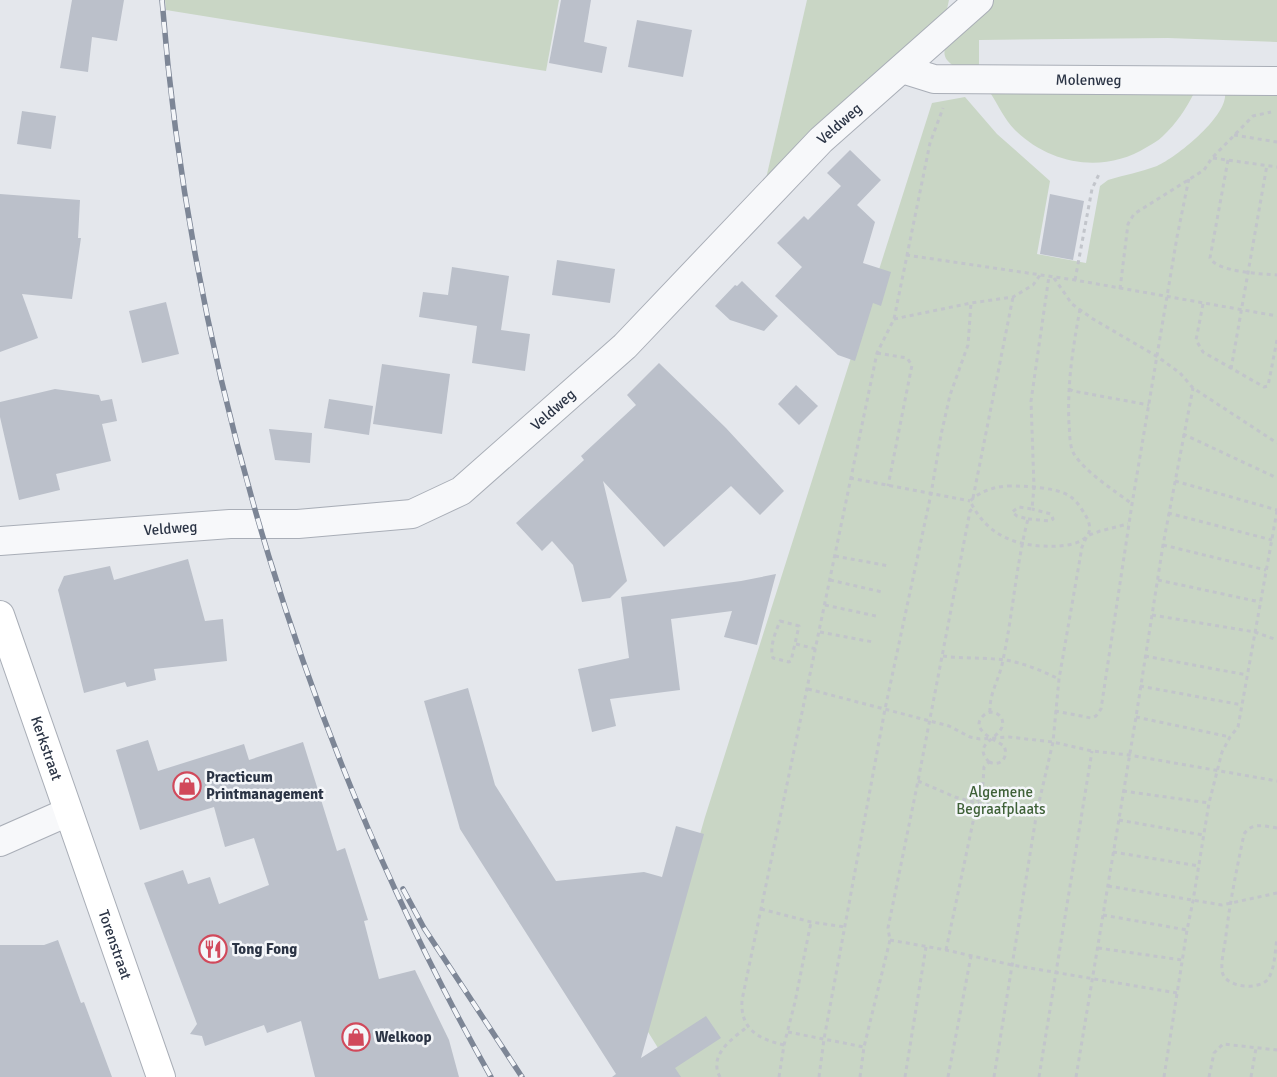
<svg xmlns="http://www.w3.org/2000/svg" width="1277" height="1077" font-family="Signika,sans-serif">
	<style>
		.green { fill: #c9d6c5 }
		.building { fill: #bbc0ca }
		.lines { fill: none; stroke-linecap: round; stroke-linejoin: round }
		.street-casing { stroke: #a9aeb7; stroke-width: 30 }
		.secondary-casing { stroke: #a9aeb7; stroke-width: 30 }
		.path { stroke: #c2c5cb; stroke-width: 3; stroke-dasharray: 4 4; stroke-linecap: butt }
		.street { stroke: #f7f8fa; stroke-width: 28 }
		.secondary { stroke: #fff; stroke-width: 28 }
		.rail-casing { stroke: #7d8696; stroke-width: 5.5 }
		.rail { stroke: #f4f6f9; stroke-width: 4; stroke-dasharray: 11; stroke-linecap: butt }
		.labels { text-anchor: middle; stroke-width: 5; stroke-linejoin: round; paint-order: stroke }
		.street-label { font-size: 15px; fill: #2b3445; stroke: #f4f6f9 }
		.poi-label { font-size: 15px; font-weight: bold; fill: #2b3445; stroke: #f4f6f9; text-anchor: start }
		.park-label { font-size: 15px; fill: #3f6138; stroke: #f4f6f9 }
	</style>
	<rect width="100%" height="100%" fill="#e4e7ec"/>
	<g class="green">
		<polygon points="165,0 559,0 546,71 166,10"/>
		<polygon points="807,0 949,0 945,18 765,183"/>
		<path d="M993,0H1277V42L1168,38L979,40V70C966,70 956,71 947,60C933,42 980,11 993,0Z"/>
		<path d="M1277,90V1077H676L645,1027L705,817L932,103L965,97L997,134L1050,181L1037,254L1086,263L1100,186L1108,180C1124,175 1141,172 1157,166C1177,157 1228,116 1225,93Z"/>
		<path d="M1194,93C1186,109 1176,124 1163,136C1158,141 1152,144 1147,147C1104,174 1050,165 1014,129C1005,120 998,105 991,94Z"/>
	</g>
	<g class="building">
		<polygon points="72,0 124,0 117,41 92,37 88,72 60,68"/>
		<polygon points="561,0 591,0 584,42 607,47 602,73 549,63"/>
		<polygon points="637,20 692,30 683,77 628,67"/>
		<polygon points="22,111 56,116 51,149 17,144"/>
		<polygon points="850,150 881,180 857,205 875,222 863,263 891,272 881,306 873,303 855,361 838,355 775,296 802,267 777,243 804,216 808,220 841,186 827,173"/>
		<polygon points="0,194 80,200 78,238 81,238 72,299 22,294 38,338 0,352"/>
		<polygon points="1050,194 1084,201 1073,260 1040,254"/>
		<polygon points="557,260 615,269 610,303 552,295"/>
		<polygon points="452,267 509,276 501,330 530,334 525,371 472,363 477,326 419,317 423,292 448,295"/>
		<polygon points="742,281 778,316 764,331 730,320 715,306 735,285 737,286"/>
		<polygon points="166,302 179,354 142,363 129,311"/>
		<polygon points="659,363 726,428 784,491 760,515 731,486 664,547 603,481 627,581 610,598 582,602 573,565 552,541 542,551 516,523 584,460 581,456 636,405 627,395"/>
		<polygon points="382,364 450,374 442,434 373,424"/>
		<polygon points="796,385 818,406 799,425 778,404"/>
		<polygon points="55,389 99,395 101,401 112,399 117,421 102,424 111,461 56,474 60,490 19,500 0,417 0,402"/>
		<polygon points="329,399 373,406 369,435 324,428"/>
		<polygon points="269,429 312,433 310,463 275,460"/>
		<polygon points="188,559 205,621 223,619 227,661 154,669 156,680 127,687 125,682 84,693 58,590 64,576 110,566 114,580"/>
		<polygon points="776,574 757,645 724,637 732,611 671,619 680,690 610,699 616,726 592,732 578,669 629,658 621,597 741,581"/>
		<polygon points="468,688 495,785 556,881 644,872 662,877 676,826 704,834 641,1058 706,1016 721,1038 675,1068 681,1077 612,1077 616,1074 460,829 424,701"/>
		<polygon points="148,740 158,771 244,744 249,760 303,742 337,851 345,848 368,920 364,921 379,979 415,970 449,1040 459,1077 315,1077 301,1021 267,1033 264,1025 205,1046 202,1036 190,1034 197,1024 144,883 183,870 188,884 210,877 219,904 269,885 254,838 225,847 214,807 140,830 116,750"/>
		<polygon points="58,940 81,1003 84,1002 112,1077 0,1077 0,945 44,945"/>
	</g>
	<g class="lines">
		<g class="street-casing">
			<g id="street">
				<path id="s1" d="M902,69L934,79L1277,81"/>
				<path id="s2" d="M0,541L230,524H298L412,514L461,491L625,346L821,140L979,0"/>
				<polyline points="0,842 68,812"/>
			</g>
		</g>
		<g class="secondary-casing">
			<g id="secondary">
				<path id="s3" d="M0,615L161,1077"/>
			</g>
		</g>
		<g class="path">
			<polyline points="1234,135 1277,142"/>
			<polyline points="1213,158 1277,167"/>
			<path d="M1228,160L1210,258C1217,272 1262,274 1277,275"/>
			<polyline points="906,255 1075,280 1277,316"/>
			<polyline points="1054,278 1072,304 1093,319 1158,357 1180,373 1193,388 1277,443"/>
			<polyline points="1075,280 1092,189 1100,172"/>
			<polyline points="1120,289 1128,224 1134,214 1204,170 1212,158 1253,116 1271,112"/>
			<polyline points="1203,304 1196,340 1203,352 1264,387 1268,386 1277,340"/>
			<path d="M1080,309C1073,347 1067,384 1069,424C1070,433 1069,445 1074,454C1086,473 1114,490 1132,504"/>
			<polyline points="894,319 971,303 1013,297 1033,285 1040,275"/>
			<polyline points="877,353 907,358 912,365 888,486"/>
			<polyline points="1231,369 1267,165"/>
			<polyline points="1069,389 1073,391 1149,405"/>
			<polyline points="1183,434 1277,478"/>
			<polyline points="850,478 970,501"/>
			<polyline points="1175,481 1277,510"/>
			<path d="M1008,486C1024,486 1058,487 1071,497C1078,502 1083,511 1087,518C1090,524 1091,531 1087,536C1080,544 1068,545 1059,546C1020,548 988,538 970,501C981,491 993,487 1008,486Z"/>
			<polyline points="973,498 1013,297"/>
			<polyline points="1168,513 1272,540"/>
			<polyline points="1028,519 1050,521 1053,519 1051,514 1032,509"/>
			<polyline points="1163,545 1266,570"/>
			<polyline points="835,556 889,566"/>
			<polyline points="830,580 882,592"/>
			<polyline points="1158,580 1260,602"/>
			<polyline points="825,605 876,616"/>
			<polyline points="1152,615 1255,632 1277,640"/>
			<path d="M780,621L799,626L791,661L789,662L773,658C769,647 776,631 780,621Z"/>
			<polyline points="820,632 873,642"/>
			<polyline points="796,644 816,649"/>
			<path d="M943,656C963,659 984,657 1005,660C1024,663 1042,671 1059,679"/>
			<polyline points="1145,656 1247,675"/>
			<polyline points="1140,686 1242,705"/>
			<polyline points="808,689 949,726 970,737 980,739 1009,737 1053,742 1092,751 1129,755 1277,781"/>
			<polyline points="1055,711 1091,718 1096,716 1101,709 1132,504 1177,237 1189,178"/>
			<path d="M990,712C989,693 1000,678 1003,660C1013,613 1016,565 1028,519L1017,516L1012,512L1019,507L1032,509L1034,487L1031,401L1049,276"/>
			<polyline points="1136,717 1230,737"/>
			<path d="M989,762C972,744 997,740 1002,727C1006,715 991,707 983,716C969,730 996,740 1004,746C1009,757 1001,767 989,762"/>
			<polyline points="918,781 955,797 977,803 1037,811"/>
			<polyline points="1123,791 1209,803"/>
			<polyline points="1119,820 1203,835"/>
			<path d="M1277,828C1264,826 1252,822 1244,834C1237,868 1230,901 1226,935C1225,946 1221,959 1222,970C1223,988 1259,991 1268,979C1275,969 1275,951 1277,938"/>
			<polyline points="1113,852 1199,866"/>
			<polyline points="1108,886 1222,905 1277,893"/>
			<polyline points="761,909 811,922 845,927"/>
			<polyline points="1103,915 1187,930"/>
			<polyline points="890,940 946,950 1012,965 1177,993"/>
			<polyline points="1098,948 1182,960"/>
			<polyline points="946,950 977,803 983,783 984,767 989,762"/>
			<polyline points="788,1032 864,1047"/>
			<path d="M784,1045C758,1039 740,1029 742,1000L877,353L894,319L930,143L943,108"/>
			<path d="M720,1077C708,1055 732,1039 747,1027"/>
			<polyline points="779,1077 784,1045 795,1002 811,922"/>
			<polyline points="819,1077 824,1039 885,709 931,494 941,435 950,395 968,345 971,303"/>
			<polyline points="860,1077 864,1047 890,940 888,928 918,781 970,511 973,508"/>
			<polyline points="905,1077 926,947"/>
			<polyline points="948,1077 971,956"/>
			<polyline points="994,1077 1037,811 1053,742 1059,679 1082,547 1087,536 1100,531 1128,524"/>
			<polyline points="1039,1077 1092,751"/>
			<polyline points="1076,1077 1136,717 1163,545 1193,388"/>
			<polyline points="1164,1077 1187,930 1193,901 1209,803 1222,752 1230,737 1238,727 1277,511"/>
			<polyline points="1209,1077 1214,1053 1223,1044 1277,1050"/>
			<polyline points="1251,1077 1256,1048"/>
		</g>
		<use href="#street" class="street"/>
		<use href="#secondary" class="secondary"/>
		<g class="rail-casing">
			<g id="rail">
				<path d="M162,0C191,370 308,754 491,1077"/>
				<polyline points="403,889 424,928 522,1077"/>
			</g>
		</g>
		<use href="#rail" class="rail"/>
	</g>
	<defs>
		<g id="shop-ring" transform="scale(1.4375)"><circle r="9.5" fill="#f4f6f9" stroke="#d1495b" stroke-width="1.5"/><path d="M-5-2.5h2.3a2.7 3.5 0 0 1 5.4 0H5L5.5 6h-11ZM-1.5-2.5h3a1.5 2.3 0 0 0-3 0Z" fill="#d1495b"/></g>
		<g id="restaurant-ring" transform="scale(1.4375)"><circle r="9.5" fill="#f4f6f9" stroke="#d1495b" stroke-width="1.5"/><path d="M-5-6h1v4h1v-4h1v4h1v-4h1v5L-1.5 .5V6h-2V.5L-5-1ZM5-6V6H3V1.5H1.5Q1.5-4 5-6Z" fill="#d1495b"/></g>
	</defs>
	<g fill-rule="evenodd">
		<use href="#shop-ring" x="187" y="786"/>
		<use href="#restaurant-ring" x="213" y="949"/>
		<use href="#shop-ring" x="356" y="1037"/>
	</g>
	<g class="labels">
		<g class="street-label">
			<text dy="5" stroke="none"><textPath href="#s1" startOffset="188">Molenweg</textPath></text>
			<text dy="5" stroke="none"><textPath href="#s2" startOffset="995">Veldweg</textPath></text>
			<text dy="5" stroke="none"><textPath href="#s2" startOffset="590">Veldweg</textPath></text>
			<text dy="5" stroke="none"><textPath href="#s2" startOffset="171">Veldweg</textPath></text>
			<text dy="5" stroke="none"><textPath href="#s3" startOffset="141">Kerkstraat</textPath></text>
			<text dy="5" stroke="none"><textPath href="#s3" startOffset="349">Torenstraat</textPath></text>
		</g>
		<g class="poi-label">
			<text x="206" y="782">Practicum<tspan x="206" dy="17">Printmanagement</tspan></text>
			<text x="232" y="954">Tong Fong</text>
			<text x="375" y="1042">Welkoop</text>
		</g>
		<g class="park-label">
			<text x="1001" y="797">Algemene<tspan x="1001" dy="17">Begraafplaats</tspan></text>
		</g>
	</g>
</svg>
